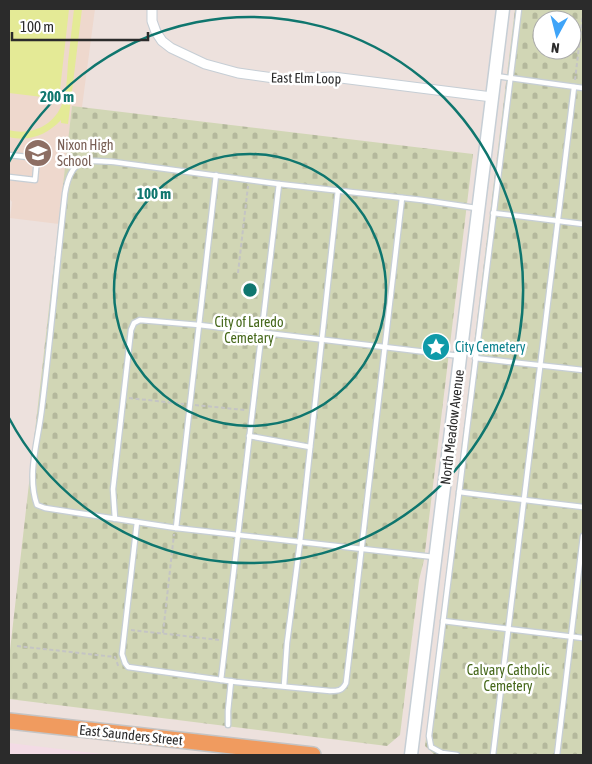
<svg xmlns="http://www.w3.org/2000/svg" width="592" height="764" font-family="'Asap Condensed',sans-serif">
<defs>
<pattern id="cemetery-stones" width="16" height="16" patternUnits="userSpaceOnUse" patternTransform="scale(1.25)"><rect width="16" height="16" fill="#d1d6b5"/><path d="M2 7V4a2 2 0 0 1 4 0v3zM10 15v-3a2 2 0 0 1 4 0v3z" fill="#b4b89c"/></pattern>
</defs>
<rect width="100%" height="100%" fill="#ede1dd"/>
<polygon fill="#eed8cd" points="9,9 95,9 82,107 72,107 59,224 10,218 12,202 9,198"/>
<polygon fill="#f3dbe5" points="9,743 110,755 9,755"/>
<g fill="url(#cemetery-stones)" fill-rule="evenodd">
<path d="M515,9H583V755H435L425,746ZM542,20H572V50H542Z"/>
<polygon points="72,106 473,154 424,560 419,580 400,735 387,746 9,699 9,659"/>
</g>
<g fill="#e4ea96">
<polygon points="9,9 69,9 59,99 9,93"/>
<path d="M74,9H82L68,124L61,123V120C47,135 29,142 9,137V130C30,136 54,126 62,104C67,91 67,76 68,62C70,44 72,27 74,9Z"/>
</g>
<g fill="none" stroke-linecap="round" stroke-linejoin="round">
<defs>
<g id="service">
<polyline points="496,76 583,88"/>
<polyline points="9,155 37,158 35,180 9,177"/>
<polyline points="493,213 583,224"/>
<polyline points="475,358 583,370"/>
<polyline points="249,436 310,447"/>
<polyline points="459,492 583,507"/>
<polyline points="115,519 113,489 131,330 134,323 140,320 199,325 460,356"/>
<path d="M137,522L122,654L125,663L128,667L236,682L330,691C338,691 342,691 346,683L402,198"/>
<polyline points="176,528 216,175"/>
<path d="M434,557L176,528L45,508L37,505C26,474 39,438 42,407C51,335 57,264 65,193C71,158 83,160 114,162L279,184L422,200L476,208"/>
<polyline points="443,621 583,638"/>
<polyline points="221,680 279,184"/>
<polyline points="284,686 287,643 300,542 338,190"/>
<polyline points="228,725 228,711 231,681"/>
<polyline points="457,755 442,753 431,747 429,736 519,9"/>
<polyline points="493,755 574,87"/>
<polyline points="557,755 583,536"/>
</g>
<polyline id="minor" points="152,9 152,21 156,32 162,41 171,48 205,64 238,73 281,79 333,77 492,97"/>
<polyline id="secondary" points="411,755 503,9"/>
<polyline id="primary" points="9,721 313,755"/>
</defs>
<use href="#service" stroke="#c6ced5" stroke-width="7"/>
<use href="#minor" stroke="#c6ced5" stroke-width="11"/>
<use href="#secondary" stroke="#c6ced5" stroke-width="15"/>
<use href="#primary" stroke="#c4c4c4" stroke-width="18"/>
<g stroke="#c4c4c4" stroke-width="2" stroke-dasharray="4 2.5" stroke-linecap="butt">
<polyline points="575,80 583,13"/>
<polyline points="238,273 248,186"/>
<polyline points="129,398 184,404"/>
<polyline points="195,405 245,410"/>
<polyline points="131,630 220,640"/>
<polyline points="163,633 174,534"/>
<polyline points="17,646 115,657 119,668"/>
</g>
<use href="#service" stroke="#fff" stroke-width="4.5"/>
<use href="#minor" stroke="#fff" stroke-width="9"/>
<use href="#secondary" stroke="#fff" stroke-width="12"/>
<use href="#primary" stroke="#f09b5f" stroke-width="15"/>
</g>
<g fill="none" stroke="#0f766e" stroke-width="2.5">
<circle cx="250" cy="290" r="136"/>
<path d="M9 162A273 273 0 1 1 9 418"/>
</g>
<defs>
<symbol id="school-disc" viewBox="-11 -11 22 22"><circle r="9.5" fill="#8d6e63" stroke="#fff"/><path d="M0-5L7-2L0 1L-7-2ZM-4 1L0 2.5L4 1V4Q0 6-4 4Z" fill="#fff"/></symbol>
<symbol id="sight-disc" viewBox="-11 -11 22 22"><circle r="9.5" fill="#0f9aa8" stroke="#fff"/><path d="M0-6L1.8-2.2L6-1.7L2.9 1.2L3.7 5.4L0 3.3L-3.7 5.4L-2.9 1.2L-6-1.7L-1.8-2.2Z" fill="#fff"/></symbol>
</defs>
<g fill-rule="evenodd">
<use href="#school-disc" x="22" y="137" width="32" height="32"/>
<use href="#sight-disc" x="420" y="331" width="32" height="32"/>
</g>
<g text-anchor="middle" stroke-width="5" stroke-linejoin="round" paint-order="stroke">
<g font-size="14" fill="#2b2b2b" stroke="#fff">
<text transform="translate(306 78) rotate(1)" y="5">East Elm Loop</text>
<text transform="translate(452 427) rotate(-83)" y="5">North Meadow Avenue</text>
<text transform="translate(131 735) rotate(6)" y="5">East Saunders Street</text>
</g>
<g font-size="14" fill="#785e54" stroke="#fff" text-anchor="start">
<text x="57" y="150">Nixon High<tspan x="57" dy="16">School</tspan></text>
</g>
<g font-size="14" fill="#46681b" stroke="#fff">
<text x="249" y="327">City of Laredo<tspan x="249" dy="16">Cemetary</tspan></text>
<text x="508" y="675">Calvary Catholic<tspan x="508" dy="16">Cemetery</tspan></text>
</g>
<g font-size="14" fill="#0d838f" stroke="#fff" text-anchor="start">
<text x="455" y="352">City Cemetery</text>
</g>
</g>
<circle cx="250" cy="290" r="8" fill="#0f766e" stroke="#fff" stroke-width="2.5"/>
<g font-size="15" text-anchor="middle" font-weight="bold" fill="#0f766e" stroke="#fff" stroke-width="5" stroke-linejoin="round" paint-order="stroke">
<text x="57" y="102">200 m</text>
<text x="154" y="199">100 m</text>
</g>
<rect width="592" height="764" fill="none" stroke="#2b2b2b" stroke-width="20"/>
<g transform="translate(557 35) rotate(187)"><circle r="24" fill="#ffffff" stroke="#aaaaaa"/>
<path d="M0-4L9 19L0 12L-9 19Z" fill="#3fa4f8"/>
<text y="-8" font-size="14" font-weight="bold" text-anchor="middle" fill="#2b2b2b">N</text>
</g>
<path d="M12 32v8h136v-8" fill="none" stroke="#2b2b2b" stroke-width="2.5"/>
<text x="20" y="32" font-size="15" fill="#2b2b2b" stroke="#ffffff" stroke-width="4" paint-order="stroke">100 m</text>
</svg>
